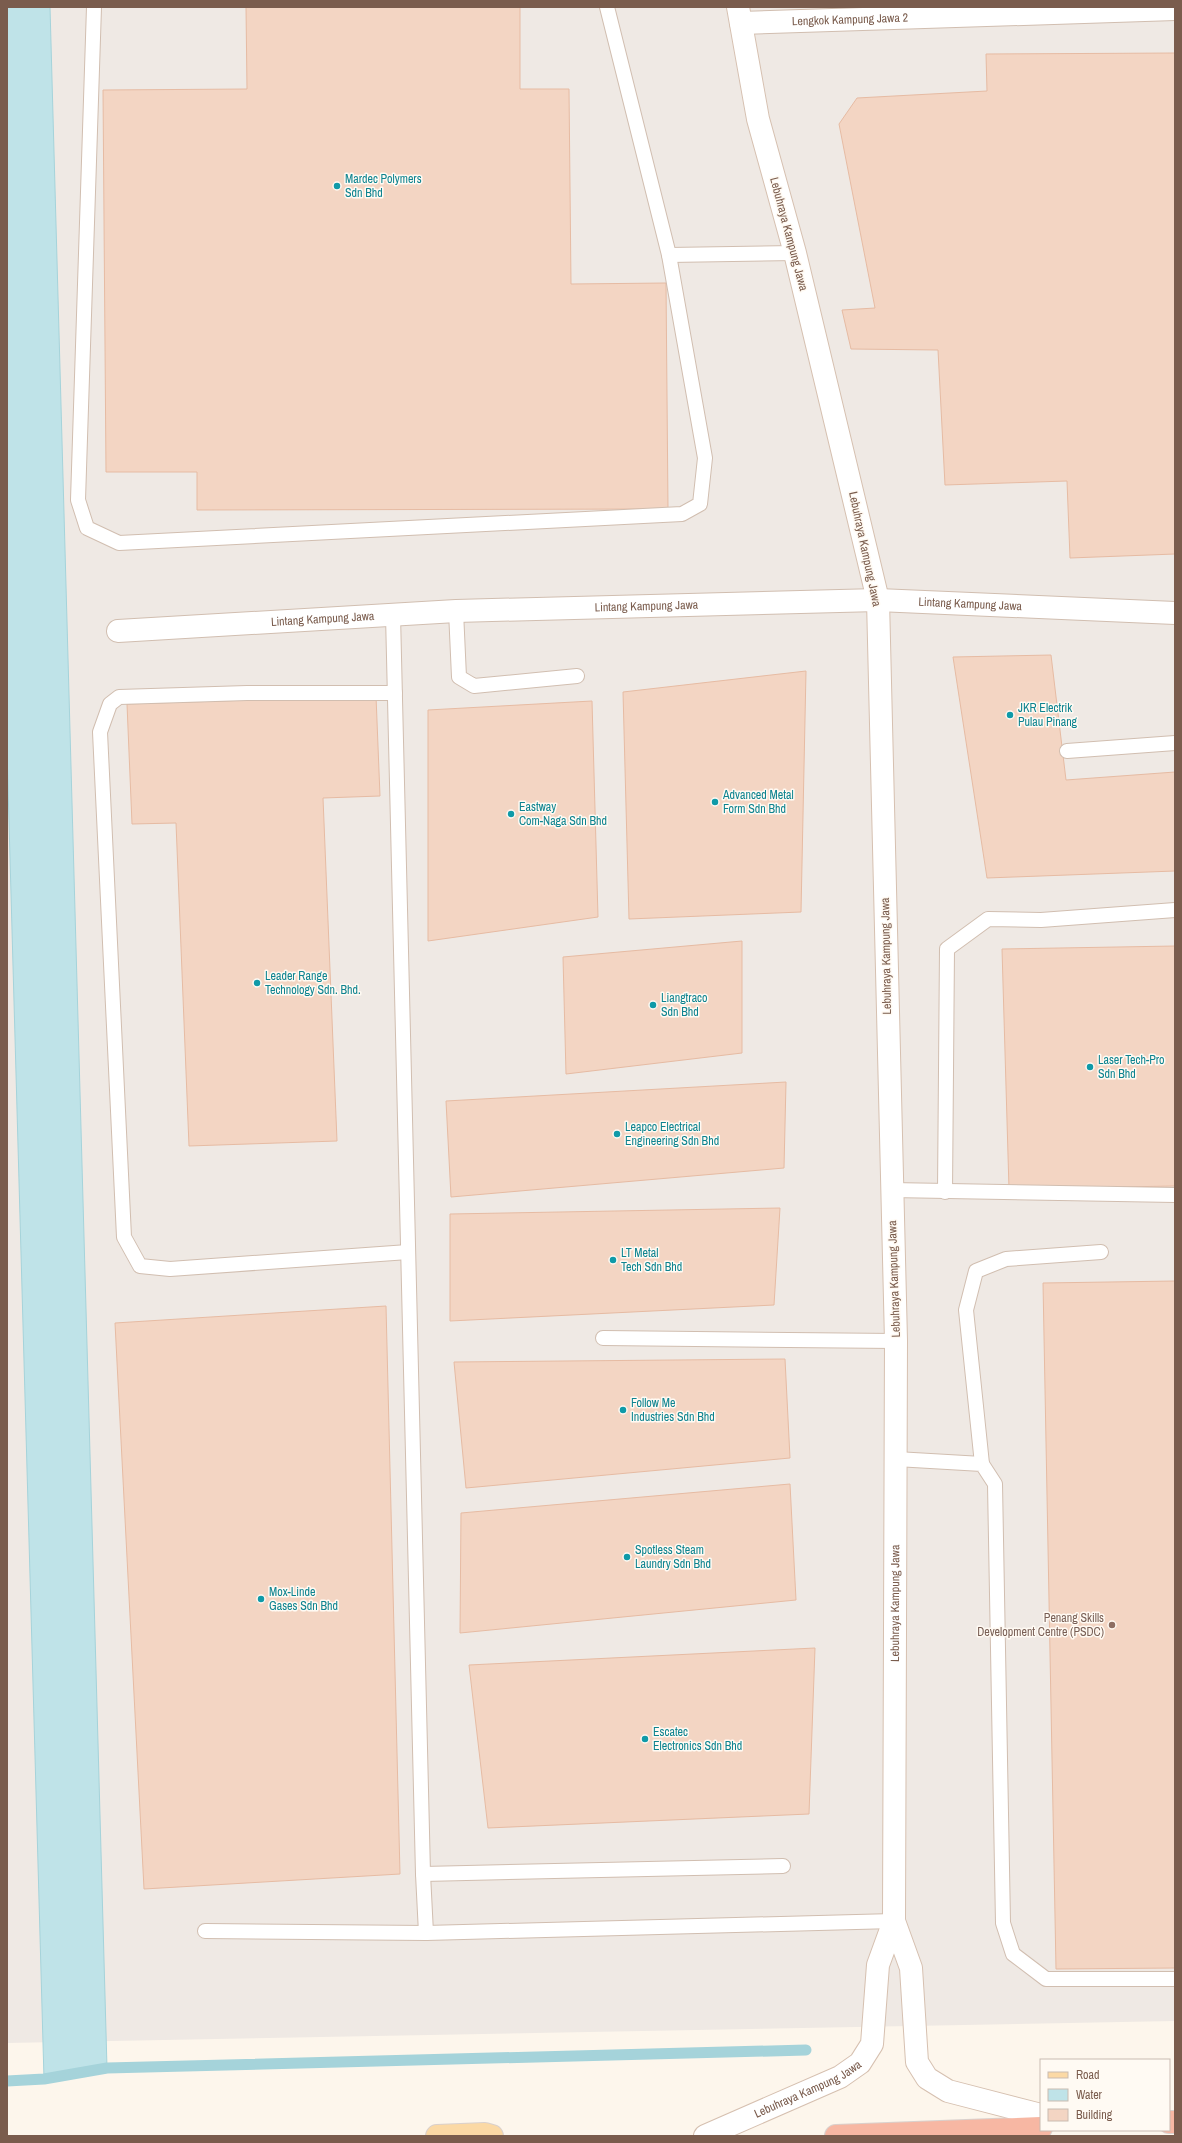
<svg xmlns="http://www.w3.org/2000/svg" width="1182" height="2143" font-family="'Archivo Narrow',sans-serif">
<rect width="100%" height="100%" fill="#fdf6ec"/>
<polygon fill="#efe9e4" points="7,7 1175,7 1175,2021 7,2043"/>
<polygon fill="#bfe3e8" stroke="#a5d3da" points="7,7 50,7 107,2068 44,2079 7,750"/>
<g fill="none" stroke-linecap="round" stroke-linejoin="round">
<polyline stroke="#a5d3da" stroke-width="11" points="7,2081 44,2079 107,2068 806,2050"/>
</g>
<g fill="#f3d5c3" stroke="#e6bba3">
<polygon points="246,7 520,7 520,89 569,89 571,284 666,283 668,509 197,510 197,472 106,472 103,90 247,89"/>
<polygon points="1175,53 1175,554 1070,558 1067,481 945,485 938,350 851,349 842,310 875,308 839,124 857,98 987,91 986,54"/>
<polygon points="1051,655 1066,780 1175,772 1175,871 987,878 953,657"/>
<polygon points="806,671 801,912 629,919 623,692"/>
<polygon points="376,696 380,796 323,798 337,1141 189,1146 176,823 132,824 127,704"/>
<polygon points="592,701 598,917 428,941 428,710"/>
<polygon points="742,941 742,1053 566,1074 563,957"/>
<polygon points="1175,946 1175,1186 1009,1189 1002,949"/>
<polygon points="786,1082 784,1168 451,1197 446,1101"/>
<polygon points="780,1208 774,1305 450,1321 450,1214"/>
<polygon points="1175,1281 1175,1968 1056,1969 1043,1283"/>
<polygon points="386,1306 400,1874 144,1889 115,1323"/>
<polygon points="785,1359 790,1458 466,1488 454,1362"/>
<polygon points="790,1484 796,1600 460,1633 461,1513"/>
<polygon points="815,1648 809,1814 488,1828 469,1665"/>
</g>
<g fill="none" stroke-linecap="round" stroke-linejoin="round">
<defs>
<g id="lane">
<polyline points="94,7 78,500 87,528 119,543 682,514 700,504 705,458 669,255 607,7"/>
<polyline points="669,255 795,253"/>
<polyline points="456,611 459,677 474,686 577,676"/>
<polyline points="393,615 423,1874 426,1933"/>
<polyline points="395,693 247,693 119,697 110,704 100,732 124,1237 140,1266 170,1269 408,1252"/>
<polyline points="1067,751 1175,743"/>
<polyline points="891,1190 1175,1195"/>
<polyline points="945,1192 947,949 988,919 1041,920 1175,910"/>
<polyline points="603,1338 896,1341"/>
<polyline points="896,1459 982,1464 995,1484 1003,1923 1013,1954 1046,1979 1175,1979"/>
<polyline points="982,1464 966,1310 976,1271 1006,1259 1101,1252"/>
<polyline points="423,1874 783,1866"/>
<polyline points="205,1931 426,1933 894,1921"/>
</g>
<g id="street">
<path id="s1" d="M741,23L1175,9"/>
<path id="s2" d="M118,631L456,611L878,600L1175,613"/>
</g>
<g id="secondary">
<polyline points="894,1921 911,1968 917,2062 927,2078 948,2091 1041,2115"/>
<path id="s3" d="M705,2136L840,2077L860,2063L872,2044L878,1965L894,1921L896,1341L878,600L795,253L758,119L738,7"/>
</g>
<polyline id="primary" points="437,2136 485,2134 492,2136"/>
<g id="highway">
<polyline points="1169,2122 1175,2122"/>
<polyline points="836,2136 1041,2128"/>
</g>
</defs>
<use href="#lane" stroke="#d1beb0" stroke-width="16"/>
<use href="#street" stroke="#d1beb0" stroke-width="24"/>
<use href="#secondary" stroke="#d6c0b0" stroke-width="24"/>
<use href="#primary" stroke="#dad1cd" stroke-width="24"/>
<use href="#highway" stroke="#dad1cd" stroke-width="24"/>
<use href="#lane" stroke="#fff" stroke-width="14"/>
<use href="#street" stroke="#fff" stroke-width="22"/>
<use href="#secondary" stroke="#fff" stroke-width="22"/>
<use href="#primary" stroke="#fbd9a5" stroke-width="22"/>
<use href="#highway" stroke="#f7b7a3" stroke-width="22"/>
</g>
<g fill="#0f9aa8" stroke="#fffaf3" stroke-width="1.5">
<circle cx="337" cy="186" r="4"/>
<circle cx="1010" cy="715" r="4"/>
<circle cx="715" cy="802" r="4"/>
<circle cx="511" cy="814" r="4"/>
<circle cx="257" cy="983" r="4"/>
<circle cx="653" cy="1005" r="4"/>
<circle cx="1090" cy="1067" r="4"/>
<circle cx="617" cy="1134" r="4"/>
<circle cx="613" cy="1260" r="4"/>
<circle cx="623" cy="1410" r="4"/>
<circle cx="627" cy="1557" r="4"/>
<circle cx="261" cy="1599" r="4"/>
<circle cx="645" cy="1739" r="4"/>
</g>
<circle fill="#8d6e63" stroke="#fffaf3" stroke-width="1.5" cx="1112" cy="1625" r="4"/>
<g text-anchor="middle" stroke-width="3" stroke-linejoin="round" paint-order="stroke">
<g font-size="12" fill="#7a5c4d" stroke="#fffaf3">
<text dy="4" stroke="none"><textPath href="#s1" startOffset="109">Lengkok Kampung Jawa 2</textPath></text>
<text transform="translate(789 234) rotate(75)" y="4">Lebuhraya Kampung Jawa</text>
<text transform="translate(865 549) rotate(78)" y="4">Lebuhraya Kampung Jawa</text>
<text dy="4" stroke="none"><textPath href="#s2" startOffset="853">Lintang Kampung Jawa</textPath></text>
<text dy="4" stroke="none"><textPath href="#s2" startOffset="529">Lintang Kampung Jawa</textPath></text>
<text dy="4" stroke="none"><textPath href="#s2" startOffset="205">Lintang Kampung Jawa</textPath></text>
<text transform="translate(886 956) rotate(-91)" y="4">Lebuhraya Kampung Jawa</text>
<text transform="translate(894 1279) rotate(-92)" y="4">Lebuhraya Kampung Jawa</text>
<text dy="4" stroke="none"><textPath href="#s3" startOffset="638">Lebuhraya Kampung Jawa</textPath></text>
<text dy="4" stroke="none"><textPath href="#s3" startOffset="113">Lebuhraya Kampung Jawa</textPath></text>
</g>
<g font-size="12" fill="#0d838f" stroke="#fffaf3" text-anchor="start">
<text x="345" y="183">Mardec Polymers<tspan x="345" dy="14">Sdn Bhd</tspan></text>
<text x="1018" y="712">JKR Electrik<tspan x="1018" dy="14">Pulau Pinang</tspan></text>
<text x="723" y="799">Advanced Metal<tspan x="723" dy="14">Form Sdn Bhd</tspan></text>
<text x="519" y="811">Eastway<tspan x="519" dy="14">Com-Naga Sdn Bhd</tspan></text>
<text x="265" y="980">Leader Range<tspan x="265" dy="14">Technology Sdn. Bhd.</tspan></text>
<text x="661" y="1002">Liangtraco<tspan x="661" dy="14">Sdn Bhd</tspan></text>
<text x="1098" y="1064">Laser Tech-Pro<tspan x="1098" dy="14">Sdn Bhd</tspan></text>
<text x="625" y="1131">Leapco Electrical<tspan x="625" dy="14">Engineering Sdn Bhd</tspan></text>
<text x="621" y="1257">LT Metal<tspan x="621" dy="14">Tech Sdn Bhd</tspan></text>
<text x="631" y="1407">Follow Me<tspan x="631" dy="14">Industries Sdn Bhd</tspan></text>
<text x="635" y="1554">Spotless Steam<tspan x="635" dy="14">Laundry Sdn Bhd</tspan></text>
<text x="269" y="1596">Mox-Linde<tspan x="269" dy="14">Gases Sdn Bhd</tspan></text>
<text x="653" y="1736">Escatec<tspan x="653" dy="14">Electronics Sdn Bhd</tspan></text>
</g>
<g font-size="12" fill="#785e54" stroke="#fffaf3" text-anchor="end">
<text x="1104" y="1622">Penang Skills<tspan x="1104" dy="14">Development Centre (PSDC)</tspan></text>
</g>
</g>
<rect width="1182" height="2143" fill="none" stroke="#7a5c4d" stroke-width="16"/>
<rect x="1040" y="2059" width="130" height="72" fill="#fffaf3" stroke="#cabbb1"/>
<rect x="1048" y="2072" width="20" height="6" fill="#fbd9a5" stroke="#cabbb1"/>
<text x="1076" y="2079" font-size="12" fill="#7a5c4d">Road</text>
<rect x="1048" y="2089" width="20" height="12" fill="#bfe3e8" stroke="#cabbb1"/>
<text x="1076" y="2099" font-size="12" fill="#7a5c4d">Water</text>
<rect x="1048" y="2109" width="20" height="12" fill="#f3d5c3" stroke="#cabbb1"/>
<text x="1076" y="2119" font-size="12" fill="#7a5c4d">Building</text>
</svg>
